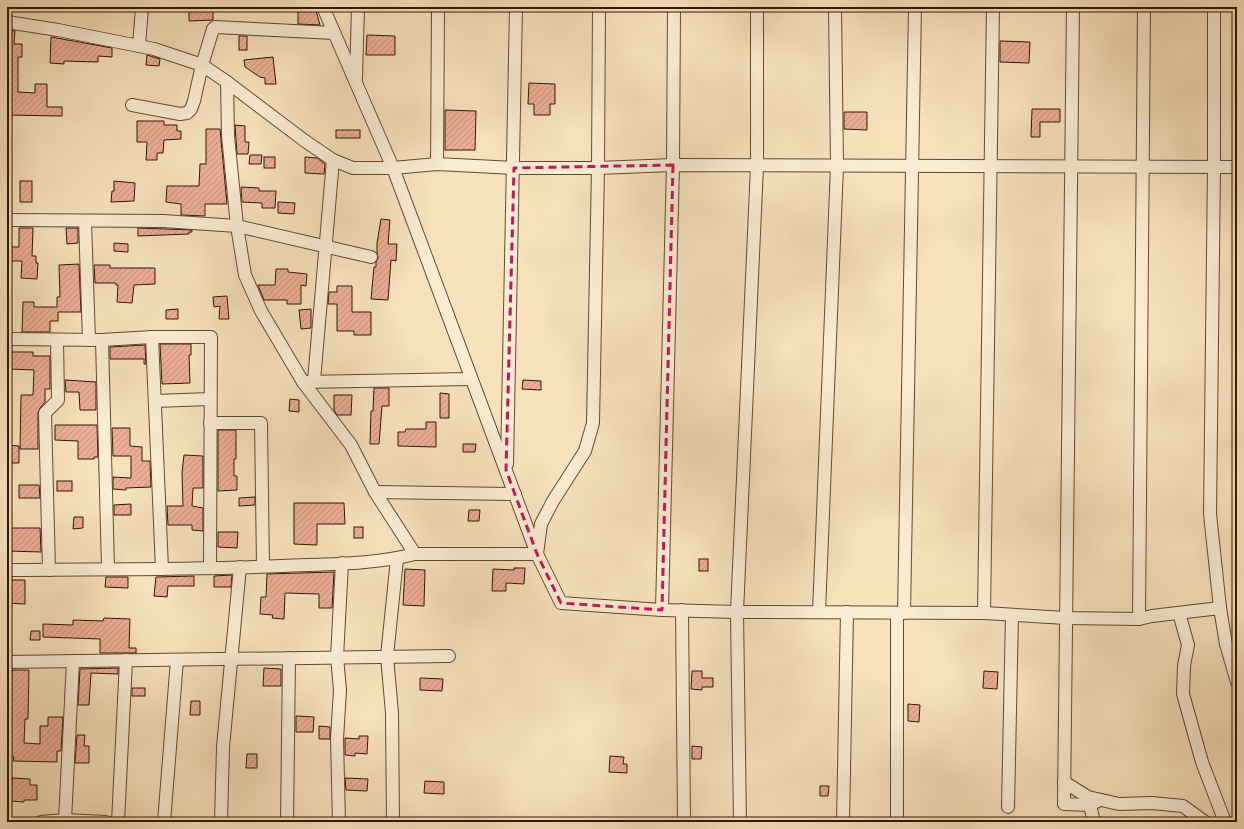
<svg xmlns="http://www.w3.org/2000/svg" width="1244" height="829" font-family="'IM FELL English',serif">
<defs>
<pattern id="building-hatch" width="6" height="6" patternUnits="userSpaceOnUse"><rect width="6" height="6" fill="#ebad96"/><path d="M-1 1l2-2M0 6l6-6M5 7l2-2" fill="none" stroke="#ca9480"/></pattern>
</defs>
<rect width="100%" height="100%" fill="#f6e1bb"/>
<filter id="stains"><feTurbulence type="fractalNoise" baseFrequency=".005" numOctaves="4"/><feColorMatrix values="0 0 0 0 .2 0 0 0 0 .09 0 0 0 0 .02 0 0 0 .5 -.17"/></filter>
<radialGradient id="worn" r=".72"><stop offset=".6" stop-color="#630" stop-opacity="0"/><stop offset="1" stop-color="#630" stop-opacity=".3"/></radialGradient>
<g fill="url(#building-hatch)" stroke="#321601">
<polygon points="189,7 213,7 213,20 189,21"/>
<polygon points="298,7 315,7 320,25 298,24"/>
<polygon points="7,30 15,31 14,44 22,44 22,57 18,57 18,92 35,93 35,84 47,84 47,107 62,107 62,116 7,115"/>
<polygon points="367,35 395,36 395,55 366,55"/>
<rect x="239" y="36" width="8" height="14"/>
<polygon points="51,37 112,48 112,57 98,56 98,62 64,61 64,64 50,63"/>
<polygon points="1000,41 1030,42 1029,63 1000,62"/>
<polygon points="147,55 160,59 159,66 146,65"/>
<polygon points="273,57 276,84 265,84 265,78 260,77 245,67 244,60"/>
<polygon points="529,83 555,84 555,104 550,104 550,115 534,115 534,104 528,104"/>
<polygon points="1032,109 1060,109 1060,122 1040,122 1040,137 1031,137"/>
<polygon points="445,110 476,111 475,150 445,150"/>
<polygon points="844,112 867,112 867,130 844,129"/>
<polygon points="137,121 164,121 164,125 177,125 177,131 181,131 181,139 164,140 163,153 157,153 157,160 146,160 147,142 137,142"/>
<polygon points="235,125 245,126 245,142 249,142 248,154 237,154"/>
<polygon points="206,129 220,129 227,204 205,204 205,216 181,215 181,204 166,202 167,186 199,186 200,164 206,164"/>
<rect x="336" y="130" width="24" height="8"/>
<polygon points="250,155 262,155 261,164 249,164"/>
<rect x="264" y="157" width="11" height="11"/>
<polygon points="305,157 317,158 325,164 324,174 305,173"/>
<rect x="20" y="181" width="12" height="21"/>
<polygon points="114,181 135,183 134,201 111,202 112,191 114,191"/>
<polygon points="241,187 259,188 259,191 276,191 275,208 262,208 262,203 242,202"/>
<polygon points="278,202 295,203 294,214 278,213"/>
<polygon points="381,219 390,220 388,244 397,244 396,261 391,260 388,300 371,299 374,267 376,267 376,262 378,258 377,252 377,243"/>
<polygon points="19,228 33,228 32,256 36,256 36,263 38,263 37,279 21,278 22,261 7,261 7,247 19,247"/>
<polygon points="66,228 78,228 78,243 67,244"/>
<polygon points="138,228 192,230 192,232 189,232 189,234 138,236"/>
<polygon points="114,243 128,244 128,252 114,251"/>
<polygon points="79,264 81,312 58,312 58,321 50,321 50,332 22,332 23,302 34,302 34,307 57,307 57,297 60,297 59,265"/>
<polygon points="94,265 110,265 110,268 155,268 155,284 134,285 132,303 117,302 118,285 116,285 116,283 95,283"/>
<polygon points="276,269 288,269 288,272 307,274 306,286 301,285 301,304 287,304 287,300 264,300 258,285 275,285"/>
<polygon points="337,286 352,286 352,312 371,312 371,335 354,335 354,331 337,331 337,304 328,304 329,292 337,292"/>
<polygon points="227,296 229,319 219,319 220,306 214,307 213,297"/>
<polygon points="178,309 178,319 166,319 166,310"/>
<polygon points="311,309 311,328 301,329 299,310"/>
<polygon points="160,344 191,344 191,355 189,355 190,383 162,384"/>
<polygon points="145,345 146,364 144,364 144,359 110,359 110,347"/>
<polygon points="11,352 33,352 33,356 50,356 50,389 45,389 45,402 40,408 38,413 38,449 20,449 21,395 33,395 34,370 10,369"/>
<polygon points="65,380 96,382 96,410 80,410 79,392 66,392"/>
<polygon points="523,380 541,381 541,390 522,389"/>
<polygon points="374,388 389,388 389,406 382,406 379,444 370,444 371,411 373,411"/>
<polygon points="440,393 449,394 449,418 440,418"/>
<polygon points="334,395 352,395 351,415 337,415 334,410"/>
<polygon points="290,399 299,400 299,412 289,411"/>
<polygon points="426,422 436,422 436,447 398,446 398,432 405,432 406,429 426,429"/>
<polygon points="55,425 97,425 98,457 94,457 94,459 78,459 78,441 55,440"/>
<polygon points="112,428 130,428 130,446 142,447 142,461 150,461 151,487 126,488 126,490 113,489 113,477 131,478 131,456 113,456"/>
<polygon points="218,430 236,430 236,459 234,459 234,476 237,476 237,490 218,491"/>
<polygon points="463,444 476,444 475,452 463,452"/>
<polygon points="7,445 19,446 19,463 7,463"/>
<polygon points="184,455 203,456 203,488 193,488 192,506 203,508 203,531 192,530 192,525 168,525 167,506 183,506 182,473"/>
<rect x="57" y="481" width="15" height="10"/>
<polygon points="19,485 39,485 40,498 19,498"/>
<polygon points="255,497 255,505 239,506 239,498"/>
<polygon points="294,503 344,503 345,524 317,524 317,545 294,544"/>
<polygon points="131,504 131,515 114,515 114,505"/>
<polygon points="469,510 480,510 479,521 468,521"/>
<polygon points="74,517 83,517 83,528 73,529"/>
<rect x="354" y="527" width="9" height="11"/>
<polygon points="7,528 40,528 41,552 7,551"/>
<polygon points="218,532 238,532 237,548 218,547"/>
<rect x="699" y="559" width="9" height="12"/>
<polygon points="514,568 525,568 524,584 506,583 506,591 492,591 493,569 514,570"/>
<polygon points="405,569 425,570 424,606 403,605"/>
<polygon points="334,572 332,608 319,608 319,594 285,593 284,619 272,618 273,615 260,614 261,597 266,597 267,574"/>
<polygon points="232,575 231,587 214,587 214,576"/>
<polygon points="194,576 194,586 168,586 167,597 154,596 156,577"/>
<polygon points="106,577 128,577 128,588 105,587"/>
<polygon points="7,580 25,580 25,604 7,603"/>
<polygon points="104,618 130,619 129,648 136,648 136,653 100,653 100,639 43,637 43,624 73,625 73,620 103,621"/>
<polygon points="31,631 40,631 40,640 30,640"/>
<polygon points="118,668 118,674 91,673 89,705 78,705 80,669"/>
<polygon points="264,668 281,669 281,686 263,686"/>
<polygon points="12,670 29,670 28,719 25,719 24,743 40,744 40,726 48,726 48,717 63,717 61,751 57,751 57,762 13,761 14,757 7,757 8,697 11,697"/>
<polygon points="692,671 702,671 702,678 713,678 713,687 702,687 702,690 691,689"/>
<polygon points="984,671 998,672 997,689 983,688"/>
<polygon points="420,678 443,679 442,691 420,690"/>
<rect x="132" y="688" width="13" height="8"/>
<polygon points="191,701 200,701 200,715 190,715"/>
<polygon points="908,704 920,705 919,722 908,721"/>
<polygon points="296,716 314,717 313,732 296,732"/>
<polygon points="319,726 330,727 330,739 319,739"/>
<polygon points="77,735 85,735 84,746 89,746 89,763 75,763"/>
<polygon points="359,736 368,736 367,754 355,753 355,756 345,755 345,738 359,739"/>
<polygon points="692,746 702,747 701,759 692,759"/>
<polygon points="247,754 257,754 257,768 246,768"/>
<polygon points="610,756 624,757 623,764 627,764 627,773 609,772"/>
<polygon points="12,778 30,779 30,785 37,785 37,800 24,800 24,802 11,801"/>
<polygon points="345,778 368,779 367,791 346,790"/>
<polygon points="425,781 444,782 444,794 424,793"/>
<polygon points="820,786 829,786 828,796 820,796"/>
</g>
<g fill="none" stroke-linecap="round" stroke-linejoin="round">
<defs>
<g id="minor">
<polyline points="323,7 393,168 537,554 561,603 662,610 737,612 984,613 1066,618 1139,619 1152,616 1220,608"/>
<path d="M1073,7C1072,273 1065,538 1064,804L1090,805L1100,800"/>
<polyline points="1214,7 1214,167 1210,514 1220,608 1226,644 1237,682"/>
<polyline points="7,22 58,30 139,46 154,49 202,65 227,82 305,141 333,160 353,168 393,168 437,164 514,168 598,168 673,165 1237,167"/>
<polyline points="139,46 142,7"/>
<polyline points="356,78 358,7"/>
<polyline points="227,82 228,136 237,226 245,275 261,311 303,382 471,379"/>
<polyline points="132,105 180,114 187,113 191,109 194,101 202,65 213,29 215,27 334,33"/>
<polyline points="437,164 438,7"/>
<polyline points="7,220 163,221 237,226 371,257"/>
<polyline points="85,221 89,340"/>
<polyline points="152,337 162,569"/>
<polyline points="7,339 102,340 152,337 211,337 210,568"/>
<polyline points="102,340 108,568"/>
<polyline points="314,381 333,160"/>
<polyline points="303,382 351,445 375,492 415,554"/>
<polyline points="155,401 210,399"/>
<polyline points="210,423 261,423 263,566"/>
<polyline points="507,464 516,7"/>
<polyline points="375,492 515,494"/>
<path d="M7,570C99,569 191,570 282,566C326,564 372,565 415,554H537L541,524L553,501L585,451L593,423L598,168L599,7"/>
<polyline points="49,570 45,413 58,400 57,340"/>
<polyline points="662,610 673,165 674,7"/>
<polyline points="682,610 684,822"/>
<polyline points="819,612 837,166 835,7"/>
<polyline points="904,613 915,7"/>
<polyline points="984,613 993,7"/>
<polyline points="1179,613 1188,645 1184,666 1183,694 1202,762 1225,822"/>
<polyline points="1139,619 1144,7"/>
<polyline points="7,662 449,656"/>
<polyline points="1064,782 1088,797 1119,804 1152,803 1183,806 1205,822"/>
<polyline points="1090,805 1094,822"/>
<polyline points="1008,807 1012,615"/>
<polyline points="65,820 73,661"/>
<polyline points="41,822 65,820 106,822"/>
<polyline points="118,822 126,660"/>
<polyline points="164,822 177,660"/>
<polyline points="221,822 223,747 240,567"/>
<polyline points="287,822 289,658"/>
<polyline points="339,822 337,739 340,690 337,657 342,563"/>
<polyline points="393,822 392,713 387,656 397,559"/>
<polyline points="740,822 737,612 757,166 757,7"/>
<polyline points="843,822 847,612"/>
<polyline points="897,822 897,613"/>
</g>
</defs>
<use href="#minor" stroke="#634930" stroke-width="14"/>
<use href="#minor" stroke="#f9ecd3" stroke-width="12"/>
</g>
<path fill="none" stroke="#c2185b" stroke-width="3" stroke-dasharray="8 5" stroke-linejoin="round" d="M673,165L662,610L561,603L537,554L506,470L514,168Z"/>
<rect width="1244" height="829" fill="none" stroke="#f6e1bb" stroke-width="24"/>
<rect x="8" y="8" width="1228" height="813" fill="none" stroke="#321601" stroke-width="2"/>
<rect x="12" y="12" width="1220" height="805" fill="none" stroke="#321601"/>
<rect width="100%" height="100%" filter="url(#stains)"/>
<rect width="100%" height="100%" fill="url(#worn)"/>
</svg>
